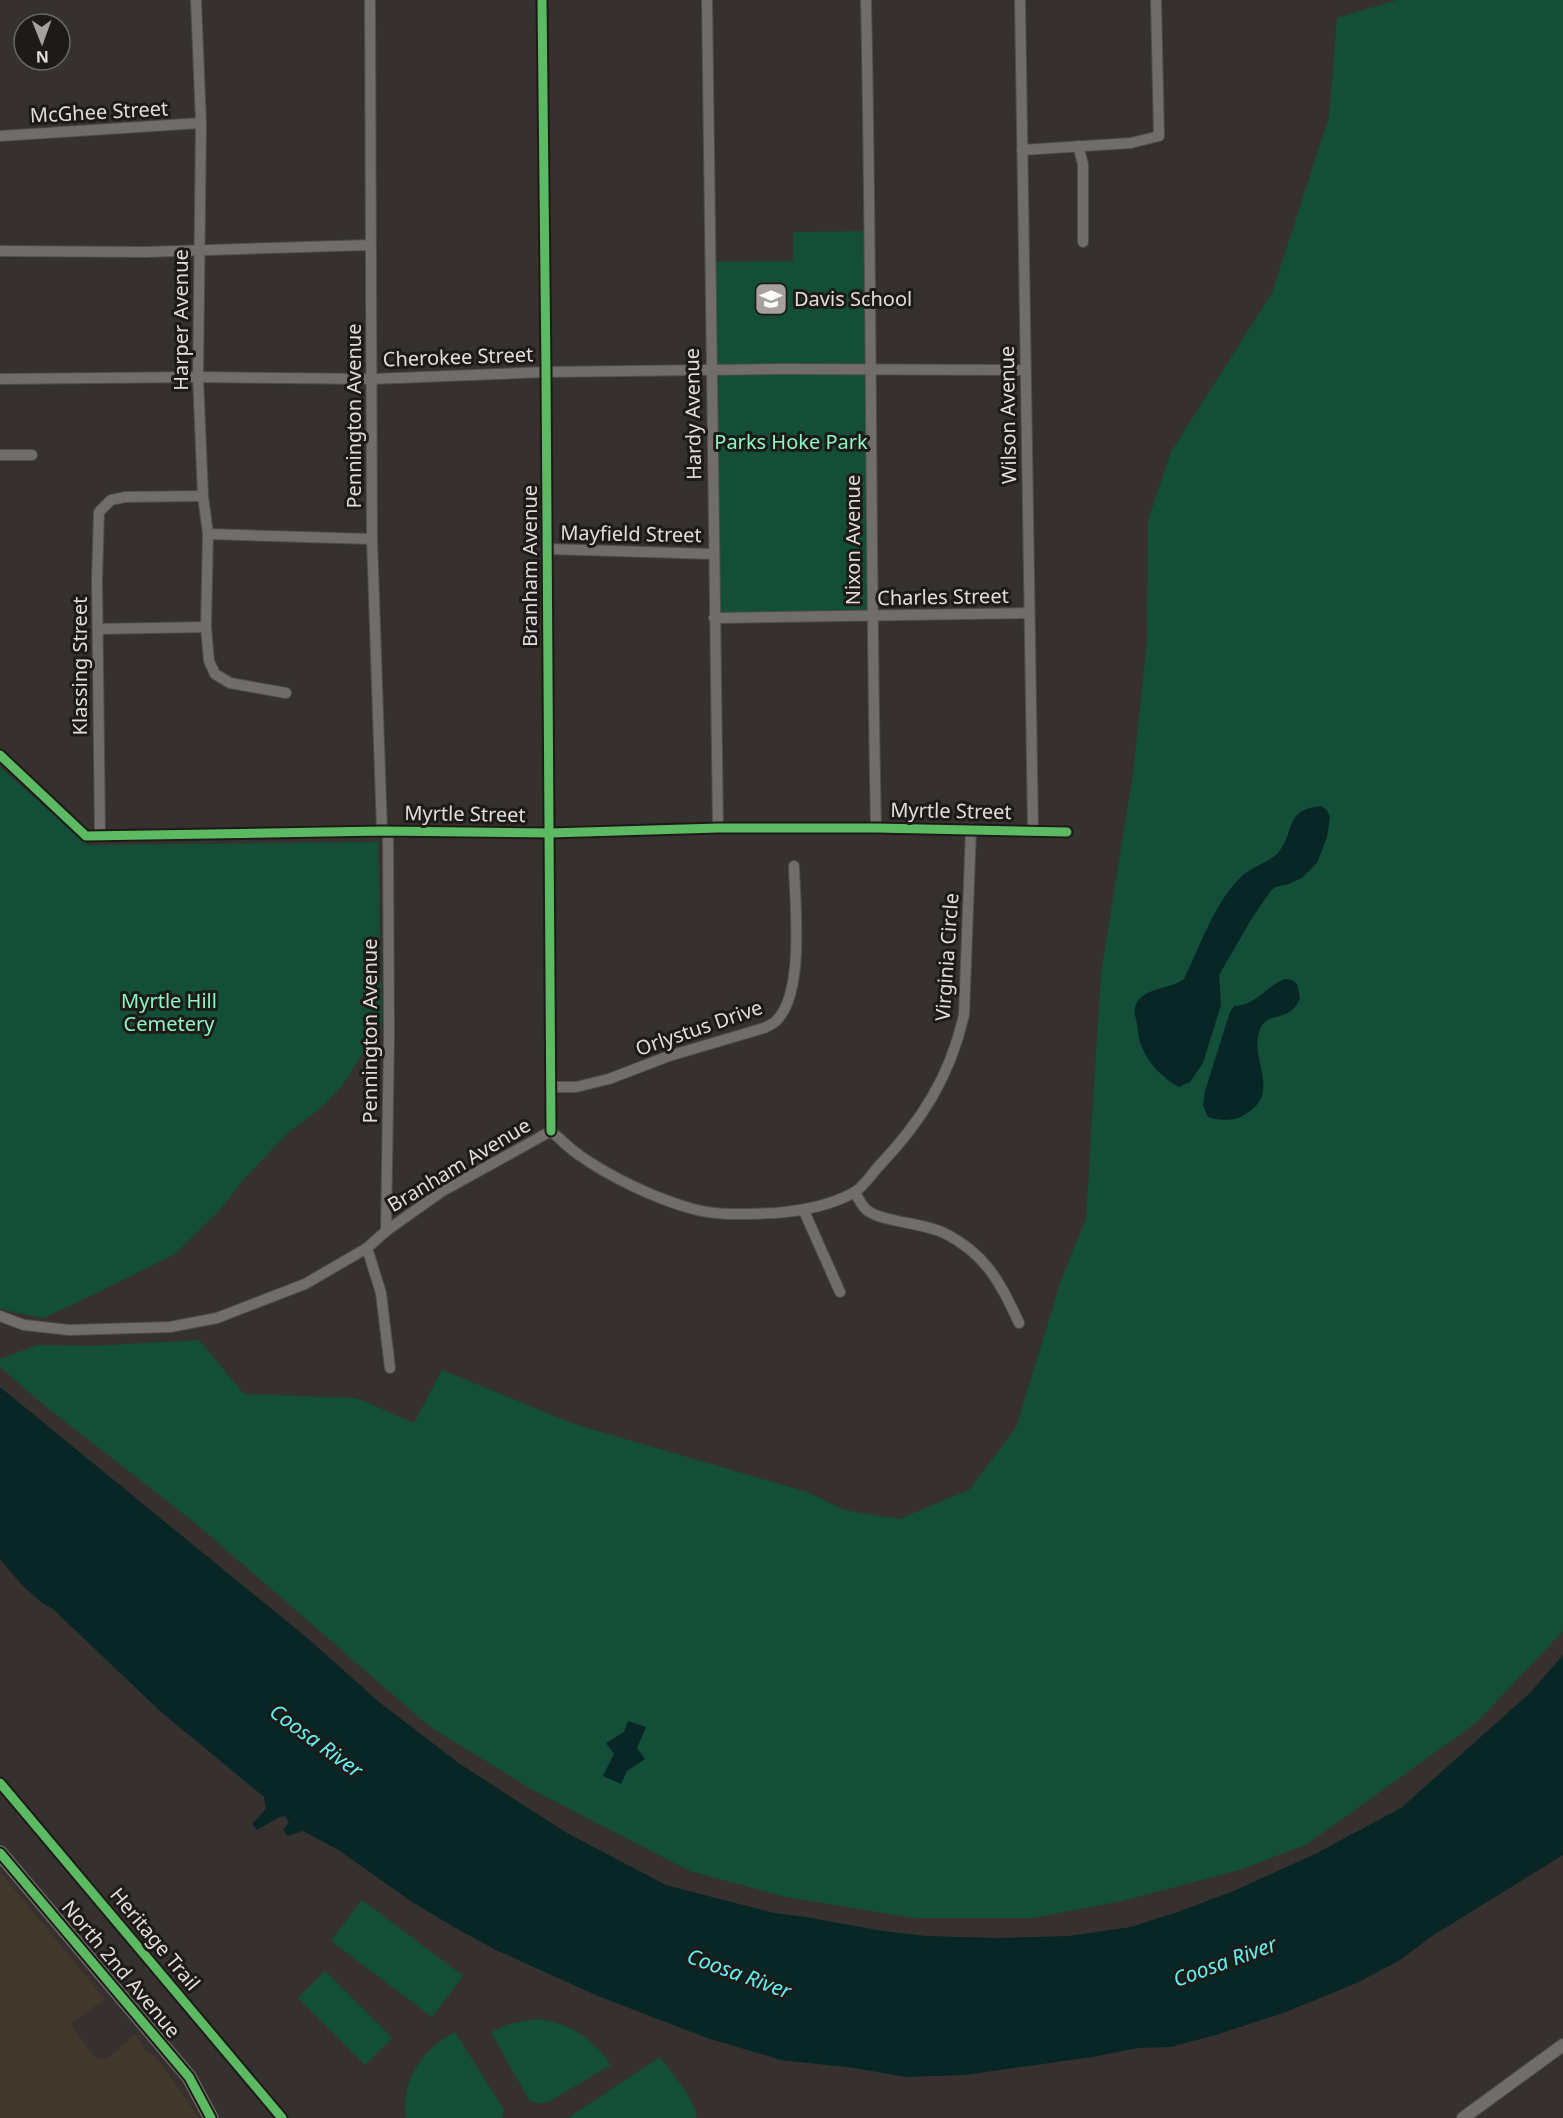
<svg xmlns="http://www.w3.org/2000/svg" width="1563" height="2118" font-family="'Noto Sans',sans-serif">
<rect width="100%" height="100%" fill="#36312e"/>
<polygon fill="#41372b" points="0,1872 105,1999 70,2024 93,2055 99,2059 107,2059 135,2034 147,2052 155,2056 168,2073 199,2118 0,2118"/>
<g fill="#124e38">
<polygon points="1397,0 1563,0 1563,1631 1476,1723 1307,1844 1243,1869 1122,1901 1032,1918 915,1918 786,1897 690,1871 531,1789 429,1726 194,1522 45,1406 0,1367 0,1359 37,1345 90,1346 199,1340 244,1394 356,1398 414,1423 442,1370 574,1424 807,1492 844,1510 899,1519 969,1490 1016,1428 1061,1280 1086,1218 1101,973 1133,774 1147,642 1148,520 1171,452 1272,293 1329,117 1337,18"/>
<polygon points="868,231 871,616 714,618 710,262 793,261 793,232"/>
<polygon points="0,767 88,845 378,842 382,1024 341,1087 323,1106 288,1133 244,1179 219,1211 175,1254 72,1305 43,1318 0,1309"/>
<polygon points="362,1900 463,1976 432,2017 331,1941"/>
<polygon points="325,1971 392,2038 365,2065 298,1998"/>
<path d="M534,2019C568,2021 592,2038 611,2065L548,2102L536,2103L529,2100L491,2032L509,2024Z"/>
<path d="M455,2032L504,2110L502,2118H406C400,2081 423,2048 455,2032Z"/>
<path d="M660,2057C674,2077 692,2094 697,2118H568Z"/>
</g>
<g fill="#082626">
<path d="M1321,806L1327,810L1330,817L1327,837L1317,863L1302,878L1289,884L1275,887L1270,892L1252,918L1219,975L1221,1005L1203,1063L1190,1082L1179,1087C1161,1077 1146,1061 1140,1042C1138,1035 1138,1029 1137,1023C1135,1015 1132,1009 1138,1001C1148,987 1171,989 1184,979C1201,945 1214,902 1243,875C1253,866 1268,863 1278,853C1296,832 1283,810 1321,806Z"/>
<path d="M1285,979L1292,980L1297,984L1300,998C1290,1023 1270,1011 1261,1027C1246,1058 1285,1092 1244,1115C1235,1121 1218,1121 1208,1117L1203,1105L1205,1091L1230,1012L1234,1006C1255,1006 1266,986 1285,979Z"/>
<polygon points="0,1387 312,1642 379,1702 460,1764 567,1833 666,1885 774,1913 806,1917 883,1931 926,1936 998,1938 1068,1936 1131,1927 1178,1912 1236,1890 1315,1854 1401,1808 1530,1693 1563,1655 1563,1855 1432,1936 1400,1960 1359,1982 1286,2012 1216,2035 1170,2047 1138,2048 1092,2057 964,2075 905,2077 855,2068 781,2060 707,2038 598,1996 496,1950 459,1930 412,1902 337,1849 303,1831 288,1836 283,1829 289,1823 285,1816 280,1817 257,1830 252,1824 266,1809 264,1797 160,1711 53,1609 42,1603 22,1585 0,1559"/>
<polygon points="628,1721 646,1727 637,1748 645,1759 627,1771 621,1784 603,1776 614,1754 606,1743 624,1732"/>
</g>
<g fill="none" stroke-linecap="round" stroke-linejoin="round">
<defs>
<g id="minor">
<polyline points="196,0 201,123 198,377 203,496 208,534 206,627 209,661 215,674 230,683 286,693"/>
<polyline points="370,0 372,539 382,831"/>
<polyline points="542,0 546,372 551,1131"/>
<polyline points="707,0 718,828"/>
<path d="M866,0C872,276 870,552 876,828"/>
<polyline points="1020,0 1033,830"/>
<polyline points="0,136 201,123"/>
<polyline points="1078,146 1083,164 1083,242"/>
<polyline points="1022,150 1131,143 1159,136 1156,0"/>
<polyline points="0,251 145,252 370,245"/>
<polyline points="0,379 198,377 372,379 546,372 782,369 1025,370"/>
<polyline points="0,455 32,455"/>
<polyline points="208,534 372,539"/>
<polyline points="548,549 713,554"/>
<polyline points="714,618 1028,613"/>
<polyline points="98,629 206,627"/>
<polyline points="0,755 86,836 382,831 550,833 718,828 876,828 1067,832"/>
<polyline points="100,836 97,580 99,512 111,500 125,497 203,496"/>
<path d="M550,1087H576L609,1079L669,1056L764,1028C768,1026 773,1024 776,1021C805,993 795,905 794,866"/>
<path d="M551,1131C560,1139 569,1148 579,1155C610,1177 656,1199 693,1209C719,1216 748,1214 775,1213C801,1211 829,1206 853,1193C863,1188 871,1175 878,1167C921,1122 950,1077 964,1015L971,829"/>
<path d="M855,1193C859,1199 862,1207 868,1211C883,1222 924,1223 944,1233C985,1253 1001,1283 1019,1323"/>
<polyline points="804,1211 840,1292"/>
<polyline points="386,1231 389,1036 388,831"/>
<polyline points="367,1248 381,1293 390,1368"/>
<polyline points="0,1316 24,1325 69,1330 170,1327 217,1318 305,1284 367,1248 386,1231 441,1192 551,1131"/>
</g>
<polyline id="tertiary" points="1463,2118 1563,2045"/>
<polyline id="secondary" points="0,1853 189,2077 211,2118"/>
</defs>
<use href="#minor" stroke="#504d49" stroke-width="12"/>
<use href="#tertiary" stroke="#504d49" stroke-width="14"/>
<use href="#secondary" stroke="#504d49" stroke-width="16"/>
<use href="#minor" stroke="#716d6a" stroke-width="10"/>
<use href="#tertiary" stroke="#716d6a" stroke-width="12"/>
<use href="#secondary" stroke="#716d6a" stroke-width="15"/>
<defs>
<g id="cycleway">
<polyline points="542,0 546,372 551,1131"/>
<polyline points="0,755 86,836 382,831 550,833 718,828 876,828 1067,832"/>
<polyline points="0,1783 282,2118"/>
<polyline points="0,1853 189,2077 211,2118"/>
</g>
</defs>
<use href="#cycleway" stroke="#1d1a17" stroke-width="13"/>
<use href="#cycleway" stroke="#5cba63" stroke-width="9"/>
</g>
<defs>
<symbol id="school-square" viewBox="-11 -11 22 22"><rect x="-9" y="-9" width="18" height="18" rx="4" fill="#a6a19c" stroke="#1d1a17"/><path d="M0-5L7-2L0 1L-7-2ZM-4 1L0 2.5L4 1V4Q0 6-4 4Z" fill="#fff"/></symbol>
</defs>
<g fill-rule="evenodd">
<use href="#school-square" x="752" y="280" width="38" height="38"/>
</g>
<g text-anchor="middle" stroke-width="6" stroke-linejoin="round" paint-order="stroke">
<g font-size="20" fill="#e2ddd8" stroke="#1d1a17">
<text transform="translate(99 112) rotate(-3)" y="7">McGhee Street</text>
<text transform="translate(181 320) rotate(-90)" y="7">Harper Avenue</text>
<text transform="translate(458 357) rotate(-2)" y="7">Cherokee Street</text>
<text transform="translate(693 414) rotate(-91)" y="7">Hardy Avenue</text>
<text transform="translate(1008 415) rotate(-91)" y="7">Wilson Avenue</text>
<text transform="translate(354 416) rotate(-90)" y="7">Pennington Avenue</text>
<text transform="translate(631 534) rotate(1)" y="7">Mayfield Street</text>
<text transform="translate(853 540) rotate(-90)" y="7">Nixon Avenue</text>
<text transform="translate(530 566) rotate(-90)" y="7">Branham Avenue</text>
<text transform="translate(943 597) rotate(-1)" y="7">Charles Street</text>
<text transform="translate(80 666) rotate(-90)" y="7">Klassing Street</text>
<text transform="translate(951 811) rotate(1)" y="7">Myrtle Street</text>
<text transform="translate(465 814) rotate(1)" y="7">Myrtle Street</text>
<text transform="translate(947 957) rotate(-86)" y="7">Virginia Circle</text>
<text transform="translate(699 1028) rotate(-19)" y="7">Orlystus Drive</text>
<text transform="translate(370 1031) rotate(-90)" y="7">Pennington Avenue</text>
<text transform="translate(459 1165) rotate(-31)" y="7">Branham Avenue</text>
<text transform="translate(155 1939) rotate(50)" y="7">Heritage Trail</text>
<text transform="translate(121 1969) rotate(50)" y="7">North 2nd Avenue</text>
</g>
<g font-size="20" fill="#e2ddd8" stroke="#1d1a17" text-anchor="start">
<text x="794" y="306">Davis School</text>
</g>
<g font-size="20" fill="#8bf6c5" stroke="#1d1a17">
<text x="791" y="449">Parks Hoke Park</text>
<text x="169" y="1008">Myrtle Hill<tspan x="169" dy="23">Cemetery</tspan></text>
</g>
<g font-size="21" font-style="italic" fill="#62f1f3" stroke="#1d1a17">
<text transform="translate(316 1741) rotate(36)" y="7">Coosa River</text>
<text transform="translate(1225 1962) rotate(-20)" y="7">Coosa River</text>
<text transform="translate(739 1974) rotate(20)" y="7">Coosa River</text>
</g>
</g>
<g transform="translate(42 42) rotate(179)"><circle r="28" fill="#1d1a17" stroke="#6c6864" stroke-width="1.5"/>
<path d="M0-4.5L10 22L0 15L-10 22Z" fill="#a6a19c"/>
<text y="-9" font-size="16" font-weight="bold" text-anchor="middle" fill="#e2ddd8">N</text>
</g>
</svg>
